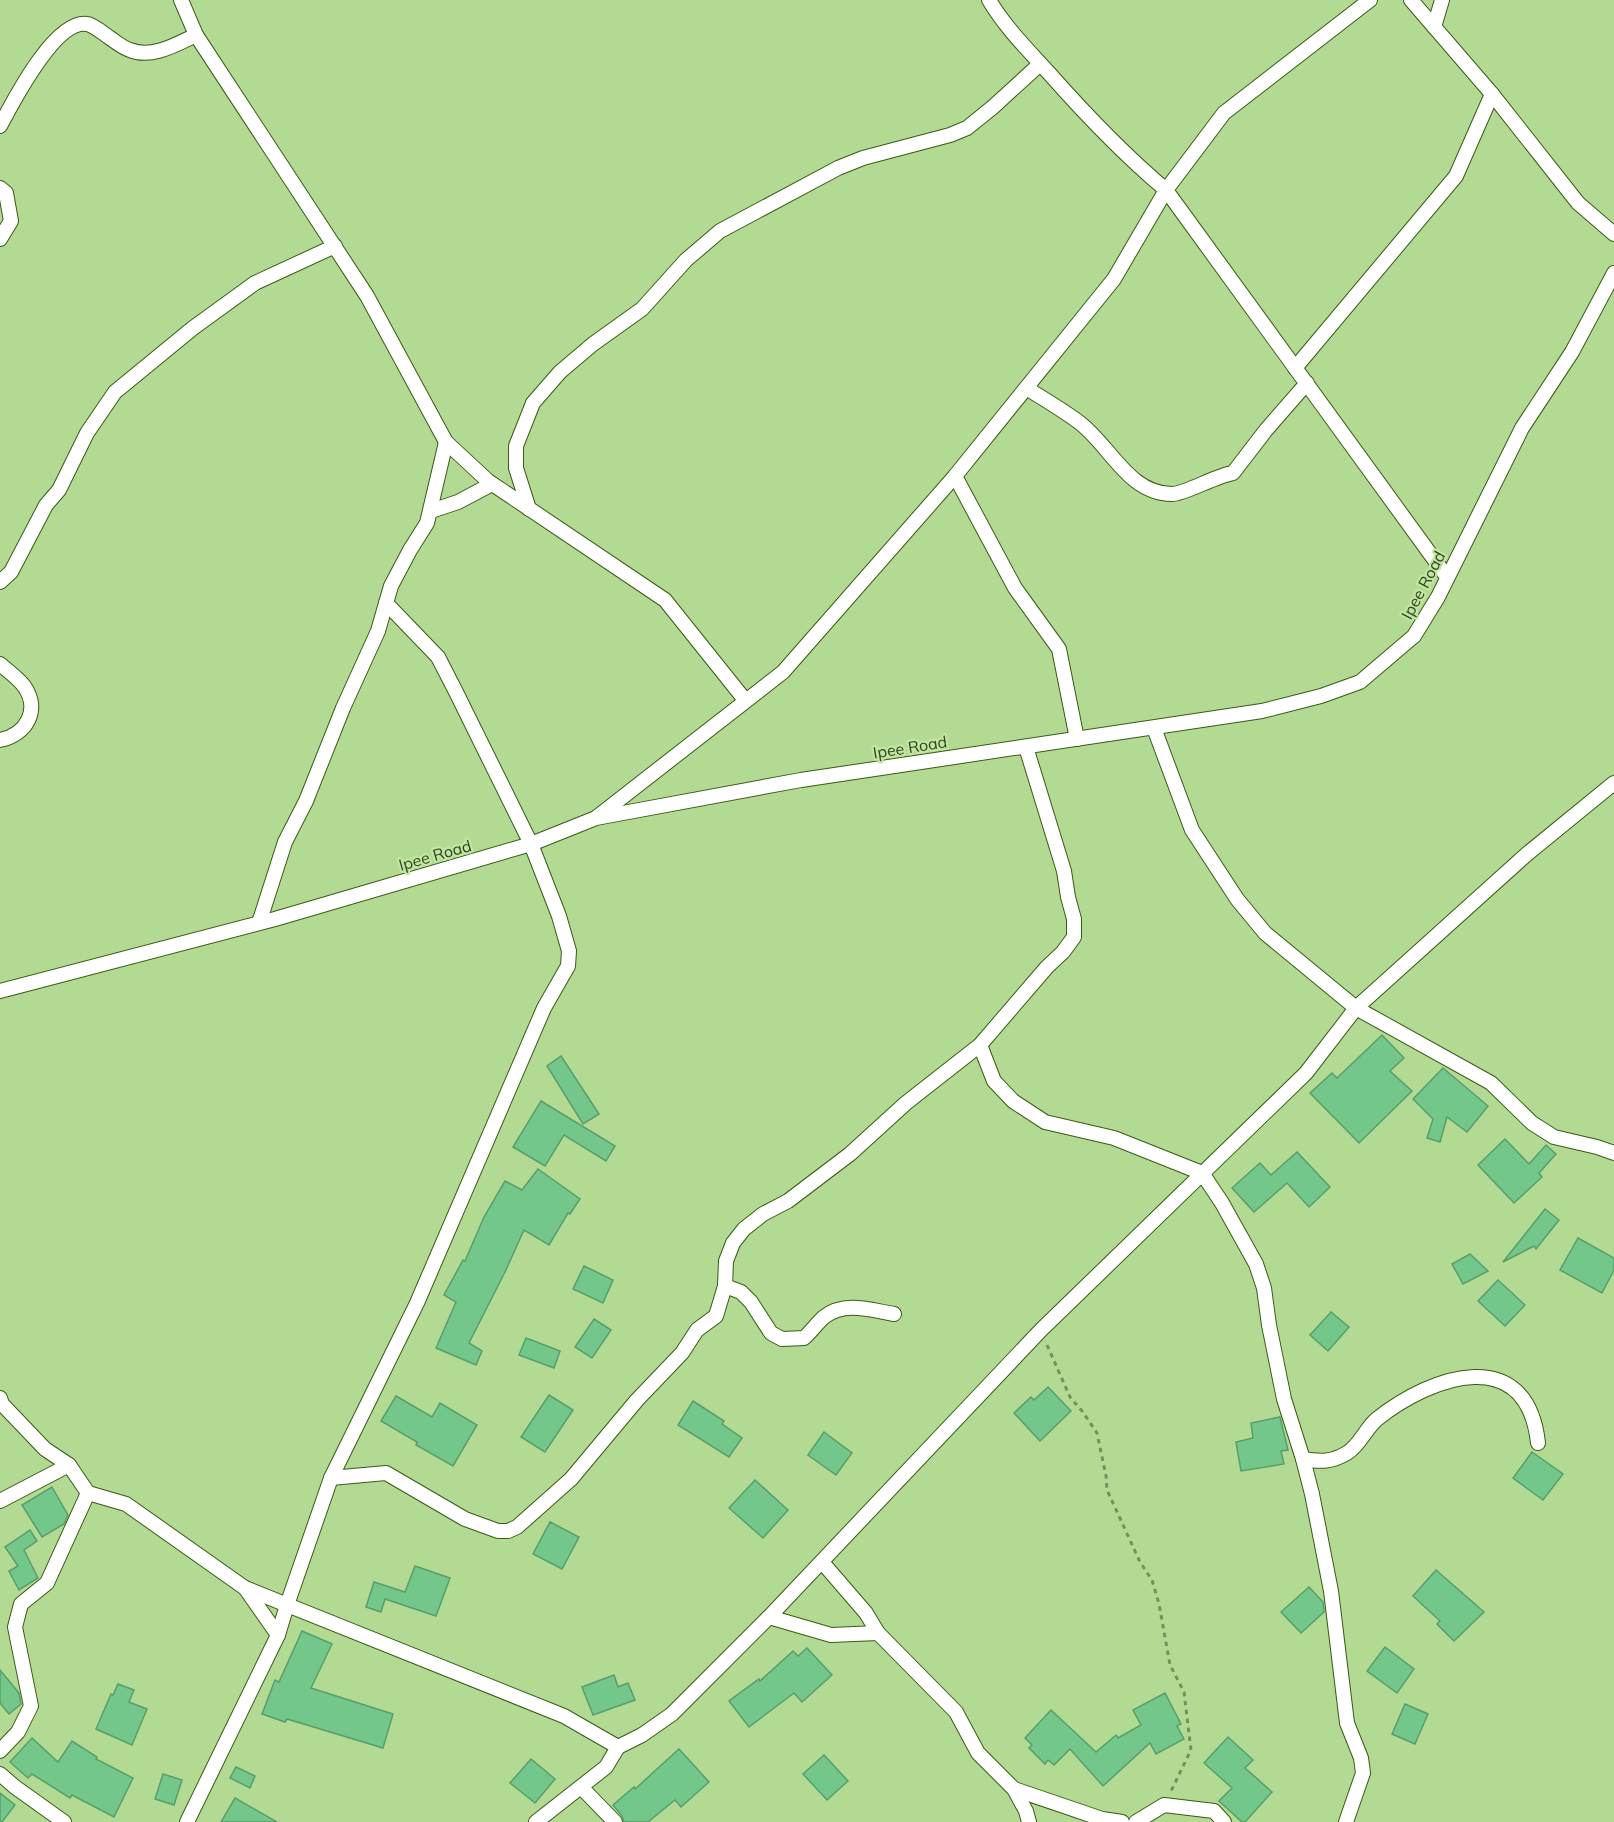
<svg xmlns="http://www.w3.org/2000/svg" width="1614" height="1822" font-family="Mulish,sans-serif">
<rect width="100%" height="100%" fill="#b3da92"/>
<g fill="#74c78b" stroke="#589e6b" stroke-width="1.5">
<polygon points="1382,1035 1404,1058 1390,1071 1412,1091 1359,1143 1310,1093 1332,1073 1337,1078"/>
<polygon points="561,1056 599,1114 583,1124 547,1066"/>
<polygon points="1443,1068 1488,1106 1467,1132 1447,1117 1440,1142 1427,1138 1433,1119 1413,1099"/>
<polygon points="541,1101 615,1146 606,1161 564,1135 545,1166 513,1147"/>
<polygon points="1505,1139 1529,1164 1546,1145 1556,1154 1539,1173 1542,1177 1514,1203 1478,1165"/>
<polygon points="1297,1152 1330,1187 1309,1207 1287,1183 1254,1212 1232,1188 1260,1163 1271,1175"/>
<polygon points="538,1169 580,1199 570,1214 568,1213 549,1245 524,1230 505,1272 469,1343 482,1351 476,1365 436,1348 456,1302 444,1295 463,1260 465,1261 484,1217 505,1181 522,1190"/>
<polygon points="1545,1209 1559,1220 1536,1249 1534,1246 1503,1262"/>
<polygon points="1578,1238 1614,1258 1614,1270 1602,1293 1560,1270"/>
<polygon points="1470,1254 1488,1271 1463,1284 1452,1264"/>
<polygon points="584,1266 613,1280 603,1303 573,1289"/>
<polygon points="1498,1280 1525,1305 1505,1326 1478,1301"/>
<polygon points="1331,1312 1349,1327 1328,1351 1310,1335"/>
<polygon points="594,1319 611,1330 592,1358 575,1347"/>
<polygon points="526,1338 560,1351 554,1368 519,1355"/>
<polygon points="1048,1387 1071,1411 1040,1441 1014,1413 1031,1397 1034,1400"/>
<polygon points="549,1395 573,1410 545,1452 521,1437"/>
<polygon points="396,1396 432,1417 440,1403 477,1425 453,1466 416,1445 417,1442 381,1421"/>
<polygon points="693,1401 724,1421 722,1424 742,1438 729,1457 678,1425"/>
<polygon points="1280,1417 1288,1450 1281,1451 1284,1464 1241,1471 1236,1442 1253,1438 1251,1423"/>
<polygon points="824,1432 852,1453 836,1475 808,1455"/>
<polygon points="1532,1452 1563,1474 1543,1500 1513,1478"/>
<polygon points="755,1480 788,1510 763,1538 729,1508"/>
<polygon points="52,1487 68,1515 64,1524 42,1537 22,1505"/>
<polygon points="550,1522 579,1537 562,1569 533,1554"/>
<polygon points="30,1530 37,1541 24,1550 38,1578 19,1590 9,1571 18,1566 5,1547"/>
<polygon points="415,1566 450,1578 436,1616 385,1599 381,1612 366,1607 374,1582 405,1592"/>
<polygon points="1436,1570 1484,1612 1454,1641 1437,1624 1440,1621 1413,1596"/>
<polygon points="1309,1587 1323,1602 1324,1612 1301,1633 1281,1612"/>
<polygon points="302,1631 332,1644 311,1688 393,1714 383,1748 287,1719 285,1722 262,1714 275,1680 279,1682"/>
<polygon points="1385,1647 1414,1669 1397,1693 1367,1671"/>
<polygon points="807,1648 832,1675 802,1702 794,1693 749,1727 729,1701 759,1679 760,1681 793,1651 798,1656"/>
<polygon points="0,1670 19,1693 21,1704 9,1714 0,1703"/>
<polygon points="614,1675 618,1687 628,1683 635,1700 593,1715 582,1687"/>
<polygon points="118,1684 134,1690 129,1702 147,1709 132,1745 96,1729 111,1694 113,1695"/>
<polygon points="1165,1693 1181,1724 1177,1726 1184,1739 1156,1754 1150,1743 1103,1786 1070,1749 1054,1765 1048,1760 1045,1764 1029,1748 1032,1745 1025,1738 1051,1710 1096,1752 1116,1735 1118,1738 1141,1725 1133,1710"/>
<polygon points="1405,1704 1428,1714 1415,1744 1392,1734"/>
<polygon points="1228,1737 1253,1760 1245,1768 1272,1792 1245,1822 1242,1822 1219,1801 1232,1788 1204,1763"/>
<polygon points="32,1738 58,1762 72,1741 97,1757 96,1759 133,1778 114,1817 72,1795 70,1798 32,1774 28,1778 10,1762"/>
<polygon points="679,1749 709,1782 681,1807 675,1800 648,1822 624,1822 622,1816 613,1805 634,1787 635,1789"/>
<polygon points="824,1755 848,1781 827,1800 803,1774"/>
<polygon points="531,1759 555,1779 535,1803 510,1783"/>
<polygon points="236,1767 255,1776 250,1788 230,1778"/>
<polygon points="163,1774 182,1780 174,1805 155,1799"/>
<polygon points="0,1793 15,1805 2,1822 0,1822"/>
<polygon points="235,1798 277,1822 221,1822"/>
</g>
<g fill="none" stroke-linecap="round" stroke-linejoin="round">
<defs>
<g id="street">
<polyline points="181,0 196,35 367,296 446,442 488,481 665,600 745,700"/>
<path d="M989,0C1005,27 1027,49 1048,72C1086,115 1122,153 1166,190L1447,577"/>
<polyline points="1411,0 1492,94 1578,203 1614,234"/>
<polyline points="1434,27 1442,0"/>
<path d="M0,126C13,102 55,19 87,24C94,25 104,34 110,38C116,42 123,48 130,50C152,59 177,44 196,35"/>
<polyline points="0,188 6,193 11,221 0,239"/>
<polyline points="1295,368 1456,176 1492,94"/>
<path d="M1026,388C1044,399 1063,410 1080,423C1111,447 1129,494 1172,494C1185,494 1215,476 1233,473L1266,430L1307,383"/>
<polyline points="955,476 1015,588 1059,649 1077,739"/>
<polyline points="529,509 516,468 516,446 533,403 560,372 593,344 642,309 686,260 720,231 838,168 863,158 950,135 967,128 993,107 1040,64"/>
<polyline points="431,511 458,502 492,484"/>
<polyline points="0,582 11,572 46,505 59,490 87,433 115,392 193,328 255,283 335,246"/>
<path d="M0,664C8,671 18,678 24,686C41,710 26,735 0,740"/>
<polyline points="1154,728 1192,830 1237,899 1265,933 1356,1008 1491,1083 1532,1123 1554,1137 1597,1147 1614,1153"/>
<polyline points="597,817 783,672 955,476 1114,279 1166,190 1224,113 1370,0"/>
<polyline points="259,923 285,842 306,801 343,708 378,631 391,586 410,550 427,523 446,442"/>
<polyline points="0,991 275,919 531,844 596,818 801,780 1262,711 1321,696 1360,682 1414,636 1438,597 1522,428 1572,352 1614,273"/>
<polyline points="980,1045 994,1081 1013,1101 1045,1122 1114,1138 1202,1173 1222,1203 1256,1264 1264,1288 1269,1325 1284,1399 1303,1459 1312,1494 1331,1591 1347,1723 1361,1758 1363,1773 1346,1822"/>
<path d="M725,1286L741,1292L751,1302L771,1333L782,1339L804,1338C811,1332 817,1323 824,1317C845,1301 870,1310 894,1314"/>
<polyline points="0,1398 2,1404 45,1449 69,1465 88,1493 126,1504 245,1588 564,1716 618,1747 642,1735 672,1714 769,1617 1041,1330 1306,1073 1356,1008 1527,854 1614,783"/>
<path d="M1303,1459C1321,1462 1332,1462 1347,1453C1360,1445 1366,1428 1377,1419C1432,1375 1527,1343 1538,1443"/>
<polyline points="331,1478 386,1473 465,1519 498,1531 508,1531 517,1527 571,1479 637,1400 682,1353 697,1330 716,1316 725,1286 726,1261 733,1243 744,1229 763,1214 788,1201 850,1154 906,1103 980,1045 1047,967 1063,952 1074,937 1074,919 1068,897 1064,871 1026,747"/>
<polyline points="0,1501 69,1465"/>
<polyline points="822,1562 866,1613 878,1633 956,1712 978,1753 1014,1789 1026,1811 1029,1822"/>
<polyline points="245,1588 278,1635"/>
<polyline points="769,1617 831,1635 878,1633"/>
<polyline points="0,1751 18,1732 31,1706 15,1627 21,1604 47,1583 88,1493"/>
<polyline points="0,1774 15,1787 64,1822"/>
<polyline points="581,1787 615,1822"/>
<polyline points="1014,1789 1102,1819 1122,1822"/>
<polyline points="187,1822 278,1635 287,1605 331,1478 417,1303 544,1008 568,966 569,951 559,916 531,844 456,692 438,657 386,603"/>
<polyline points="536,1822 606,1767 618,1747"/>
<polyline points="1136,1822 1164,1805 1214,1811 1224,1822"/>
</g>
</defs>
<use href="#street" stroke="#3a5a15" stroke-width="16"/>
<polyline stroke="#75905d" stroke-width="3" stroke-dasharray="4.5 4.5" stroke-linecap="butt" points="1047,1345 1070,1397 1082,1411 1097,1433 1106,1476 1107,1490 1140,1562 1152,1580 1159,1604 1170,1665 1184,1692 1191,1750 1171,1791"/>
<use href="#street" stroke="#fff" stroke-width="14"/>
</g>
<g text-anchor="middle" stroke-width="4.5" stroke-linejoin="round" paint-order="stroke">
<g font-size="16" fill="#324224" stroke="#bfe79f">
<text transform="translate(1423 585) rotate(-62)" y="6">Ipee Road</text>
<text transform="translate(910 747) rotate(-9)" y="6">Ipee Road</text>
<text transform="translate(435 855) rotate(-16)" y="6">Ipee Road</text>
</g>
</g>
</svg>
